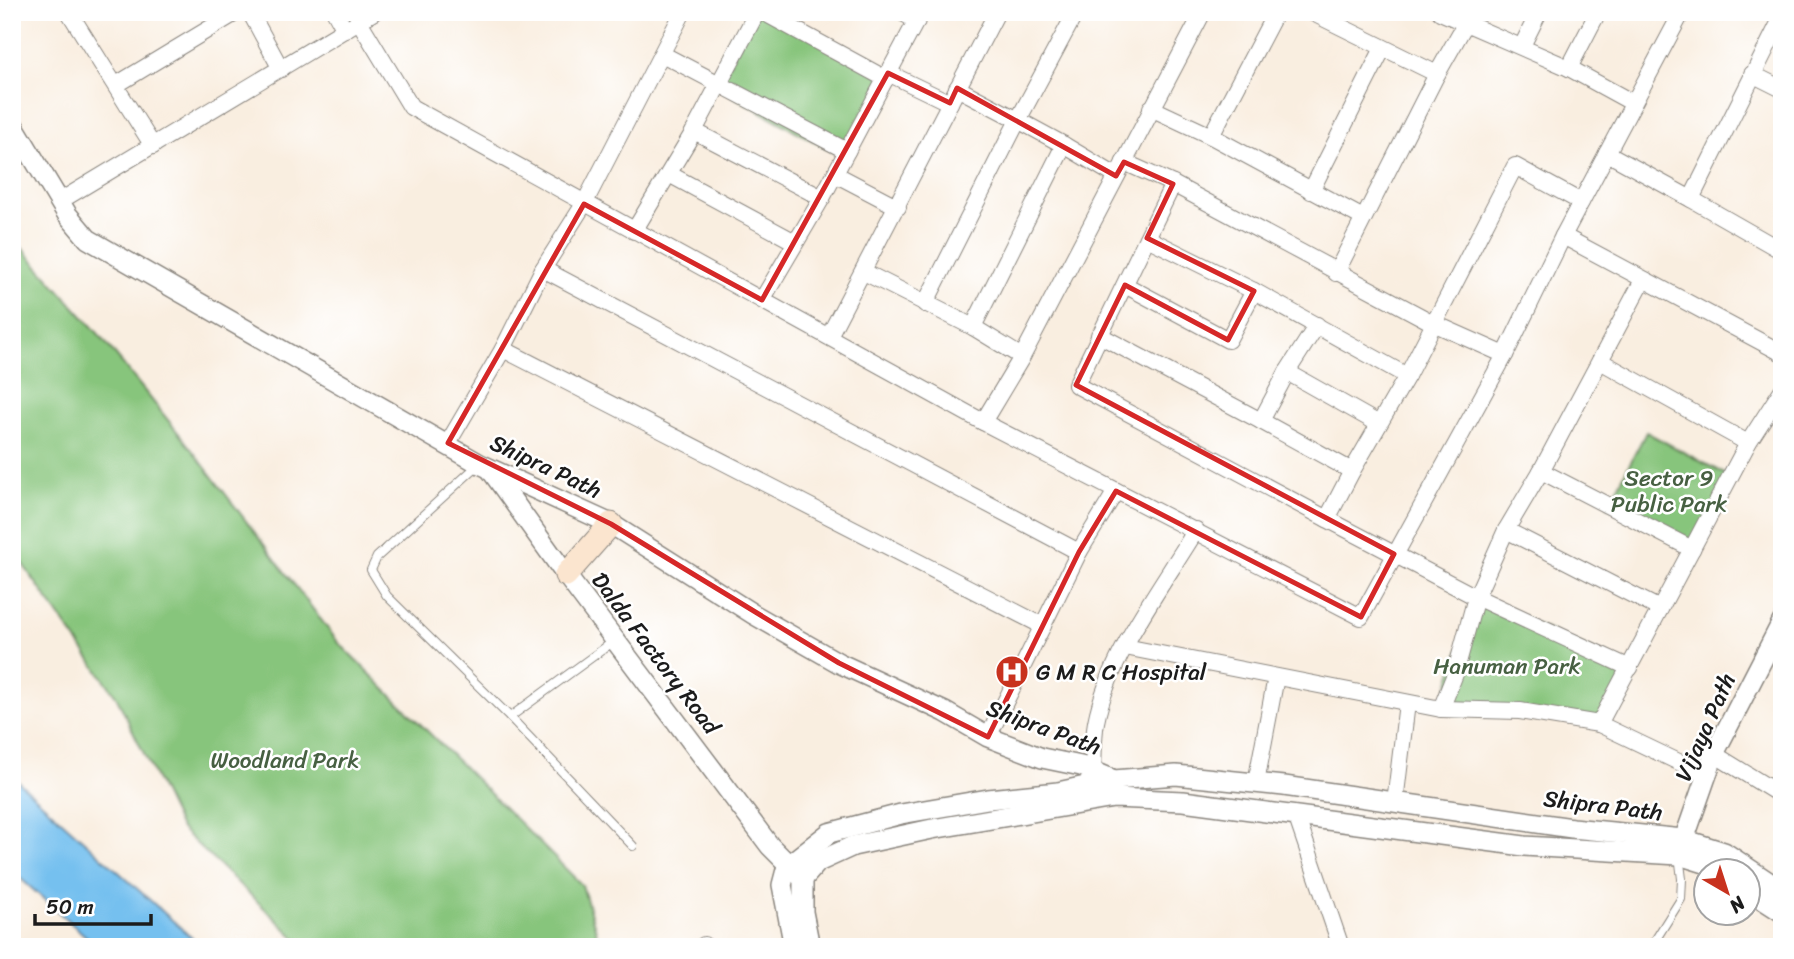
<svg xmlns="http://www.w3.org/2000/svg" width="1794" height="959" font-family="Sriracha,sans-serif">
<rect width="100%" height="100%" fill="#fff"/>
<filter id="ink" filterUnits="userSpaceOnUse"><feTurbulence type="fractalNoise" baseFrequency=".0143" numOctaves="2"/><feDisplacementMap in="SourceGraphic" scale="14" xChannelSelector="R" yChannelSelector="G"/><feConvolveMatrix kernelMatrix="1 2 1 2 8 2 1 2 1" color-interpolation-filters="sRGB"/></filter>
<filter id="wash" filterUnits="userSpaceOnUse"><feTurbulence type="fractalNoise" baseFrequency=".00686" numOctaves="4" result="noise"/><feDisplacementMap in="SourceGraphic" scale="28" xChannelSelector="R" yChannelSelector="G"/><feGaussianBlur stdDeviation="1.57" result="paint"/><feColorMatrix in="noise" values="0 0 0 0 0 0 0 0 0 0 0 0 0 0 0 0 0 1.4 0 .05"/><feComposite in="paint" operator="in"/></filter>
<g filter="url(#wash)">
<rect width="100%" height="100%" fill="#f9eee0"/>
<g fill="#87c57b" stroke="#52704c" stroke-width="2">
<polygon points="756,12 773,12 890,70 844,158 717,87"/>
<polygon points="12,237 97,332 189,446 338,642 582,885 601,947 305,947 180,828 116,696 12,549"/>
<polygon points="1646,432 1730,477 1692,549 1608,506"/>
<polygon points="1476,597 1630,668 1599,724 1441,709"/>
</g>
<polygon fill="#75c0ef" stroke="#486e86" stroke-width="2" points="12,776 202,947 98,947 12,871"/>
</g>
<g filter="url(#ink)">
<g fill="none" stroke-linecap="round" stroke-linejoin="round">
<defs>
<g id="service">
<polyline points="478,465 377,557 371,570 387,596 510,717"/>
<polyline points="614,641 510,717 633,846"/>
<polyline points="1651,947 1681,899 1682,879 1679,855"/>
</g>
<g id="minor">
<polyline points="69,12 153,146"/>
<polyline points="250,12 281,69"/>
<polyline points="335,12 345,30"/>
<polyline points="763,12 886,79"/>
<polyline points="901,12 917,21"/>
<polyline points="1311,12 1437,74"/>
<polyline points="1440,12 1569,68 1598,12"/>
<polyline points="359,21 411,107 983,422 1361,617 1505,355 1563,236 1782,353"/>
<polyline points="1522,46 1539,12"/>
<polyline points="662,54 847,151"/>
<polyline points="1569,68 1633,103"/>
<polyline points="888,73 950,103"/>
<polyline points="1752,74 1782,89"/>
<polyline points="116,85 237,12"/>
<polyline points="957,88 1018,120 1076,12"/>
<polyline points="1151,108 1211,136 1363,218"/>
<polyline points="694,131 822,198"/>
<polyline points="1211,136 1276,12"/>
<polyline points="1607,153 1691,199 1782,17"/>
<polyline points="1124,162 1173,184 1433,323 1505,355"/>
<polyline points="669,174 795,242"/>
<polyline points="835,174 898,207"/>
<polyline points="1173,184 1076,385 1327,519 1352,471 1407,376 1515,166 1581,202"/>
<polyline points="1311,191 1383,48"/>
<polyline points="1691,199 1782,251"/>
<polyline points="60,201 374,12"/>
<polyline points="634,231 694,131 757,12"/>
<polyline points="1563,236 1682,12"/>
<polyline points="1147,238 1254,291 1407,376"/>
<polyline points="543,269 584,204 683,12"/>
<polyline points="864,272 973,327 1022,357"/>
<polyline points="1336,273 1437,74 1472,12"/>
<polyline points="1125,285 1228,340 1254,291"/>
<polyline points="762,300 822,198 921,12"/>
<polyline points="925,304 1018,120 1064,145 1116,176"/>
<polyline points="1317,325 1287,372 1261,421 1352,471"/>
<polyline points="973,327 1064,145"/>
<polyline points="1099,335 1261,421"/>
<polyline points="829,336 997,12"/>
<polyline points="503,349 1043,626"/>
<polyline points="1600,361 1748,443"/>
<polyline points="1287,372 1379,424"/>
<polyline points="983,422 1022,357 1203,12"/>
<polyline points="448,443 503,349 543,269 1079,552"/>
<polyline points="1541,471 1692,549"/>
<polyline points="1327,519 1476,597 1455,674 1441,709"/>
<polyline points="1506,530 1660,609"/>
<polyline points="1125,647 1441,709 1520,711 1599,724 1708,776"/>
<polyline points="1630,668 1476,597 1506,530 1541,471 1643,280"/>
<polyline points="1599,724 1748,443 1782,390"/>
<polyline points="988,737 1079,552 1116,491"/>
<polyline points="1714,754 1782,796"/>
<path d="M1093,771C1094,755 1093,738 1096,722C1109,655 1161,588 1196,530"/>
<polyline points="1256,783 1276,677"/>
<polyline points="1395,802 1407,703"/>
<polyline points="1297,818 1341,947"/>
<polyline points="704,945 704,947"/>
</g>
<g id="tertiary">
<polyline points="12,123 67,214 88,239 480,464 611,524 753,614 839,663 945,712 988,737 1042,758 1081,766 1114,780 1176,775 1284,786 1572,828 1683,839 1724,852 1782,891"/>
<polyline points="490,469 566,575 770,846 803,879 803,912 810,947"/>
<polyline points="1680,851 1714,754 1782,622"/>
<polyline points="787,866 829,833 901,814 988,799 1058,792 1113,780"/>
<polyline points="787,866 782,885 794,947"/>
<polyline points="803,879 818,862 853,846 932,829 1114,798 1183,801 1524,846 1679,855 1711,865 1721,872"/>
<polyline points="1748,890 1782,912"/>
</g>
<polyline id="secondary" points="566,575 611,524"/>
</defs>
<use href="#service" stroke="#8a857e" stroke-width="10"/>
<use href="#minor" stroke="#8a857e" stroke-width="18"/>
<use href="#tertiary" stroke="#8a857e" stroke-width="22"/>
<use href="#secondary" stroke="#8a857e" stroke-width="25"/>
<use href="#service" stroke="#fff" stroke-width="8"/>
<use href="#minor" stroke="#fff" stroke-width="16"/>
<use href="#tertiary" stroke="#fff" stroke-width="19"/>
<use href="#secondary" stroke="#fbe5cf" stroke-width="23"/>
</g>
</g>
<path fill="none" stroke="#d62828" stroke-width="5" stroke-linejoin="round" d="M888,73L950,103L957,88L1116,176L1124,162L1173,184L1147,238L1254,291L1228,340L1125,285L1076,385L1394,554L1361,617L1116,491L1079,552L988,737L839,663L611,524L448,443L584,204L762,300Z"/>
<defs>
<symbol id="hospital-disc" viewBox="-11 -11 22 22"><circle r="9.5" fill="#c8321e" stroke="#fff"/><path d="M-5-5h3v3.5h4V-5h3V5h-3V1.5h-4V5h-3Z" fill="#fff"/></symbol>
</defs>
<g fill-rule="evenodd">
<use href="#hospital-disc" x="993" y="653" width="38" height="38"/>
</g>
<g text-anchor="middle" stroke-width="5" stroke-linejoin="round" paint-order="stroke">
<g font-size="23" fill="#1c1c1c" stroke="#fff">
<text transform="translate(546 466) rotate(25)" y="8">Shipra Path</text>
<text transform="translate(656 653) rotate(53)" y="8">Dalda Factory Road</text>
<text transform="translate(1044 727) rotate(20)" y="8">Shipra Path</text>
<text transform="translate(1705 727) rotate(-66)" y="8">Vijaya Path</text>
<text transform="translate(1603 805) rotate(7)" y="8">Shipra Path</text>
</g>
<g font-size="23" fill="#476042" stroke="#fff">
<text x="1669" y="486">Sector 9<tspan x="1669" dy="26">Public Park</tspan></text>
<text x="1507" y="674">Hanuman Park</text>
<text x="285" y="768">Woodland Park</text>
</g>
<g font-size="23" fill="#1c1c1c" stroke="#fff" text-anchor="start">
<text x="1036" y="680">G M R C Hospital</text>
</g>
</g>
<rect width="1794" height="959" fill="none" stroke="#fff" stroke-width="42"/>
<g transform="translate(1727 892) rotate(141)"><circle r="33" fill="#ffffff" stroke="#a4a4a4" stroke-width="2"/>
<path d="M0-5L12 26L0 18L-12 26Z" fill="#c8321e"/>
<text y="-10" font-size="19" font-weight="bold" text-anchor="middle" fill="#1c1c1c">N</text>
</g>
<path d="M35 914v10h116v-10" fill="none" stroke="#1c1c1c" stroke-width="3.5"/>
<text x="46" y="914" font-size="21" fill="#1c1c1c" stroke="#ffffff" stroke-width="5" paint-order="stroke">50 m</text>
</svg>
